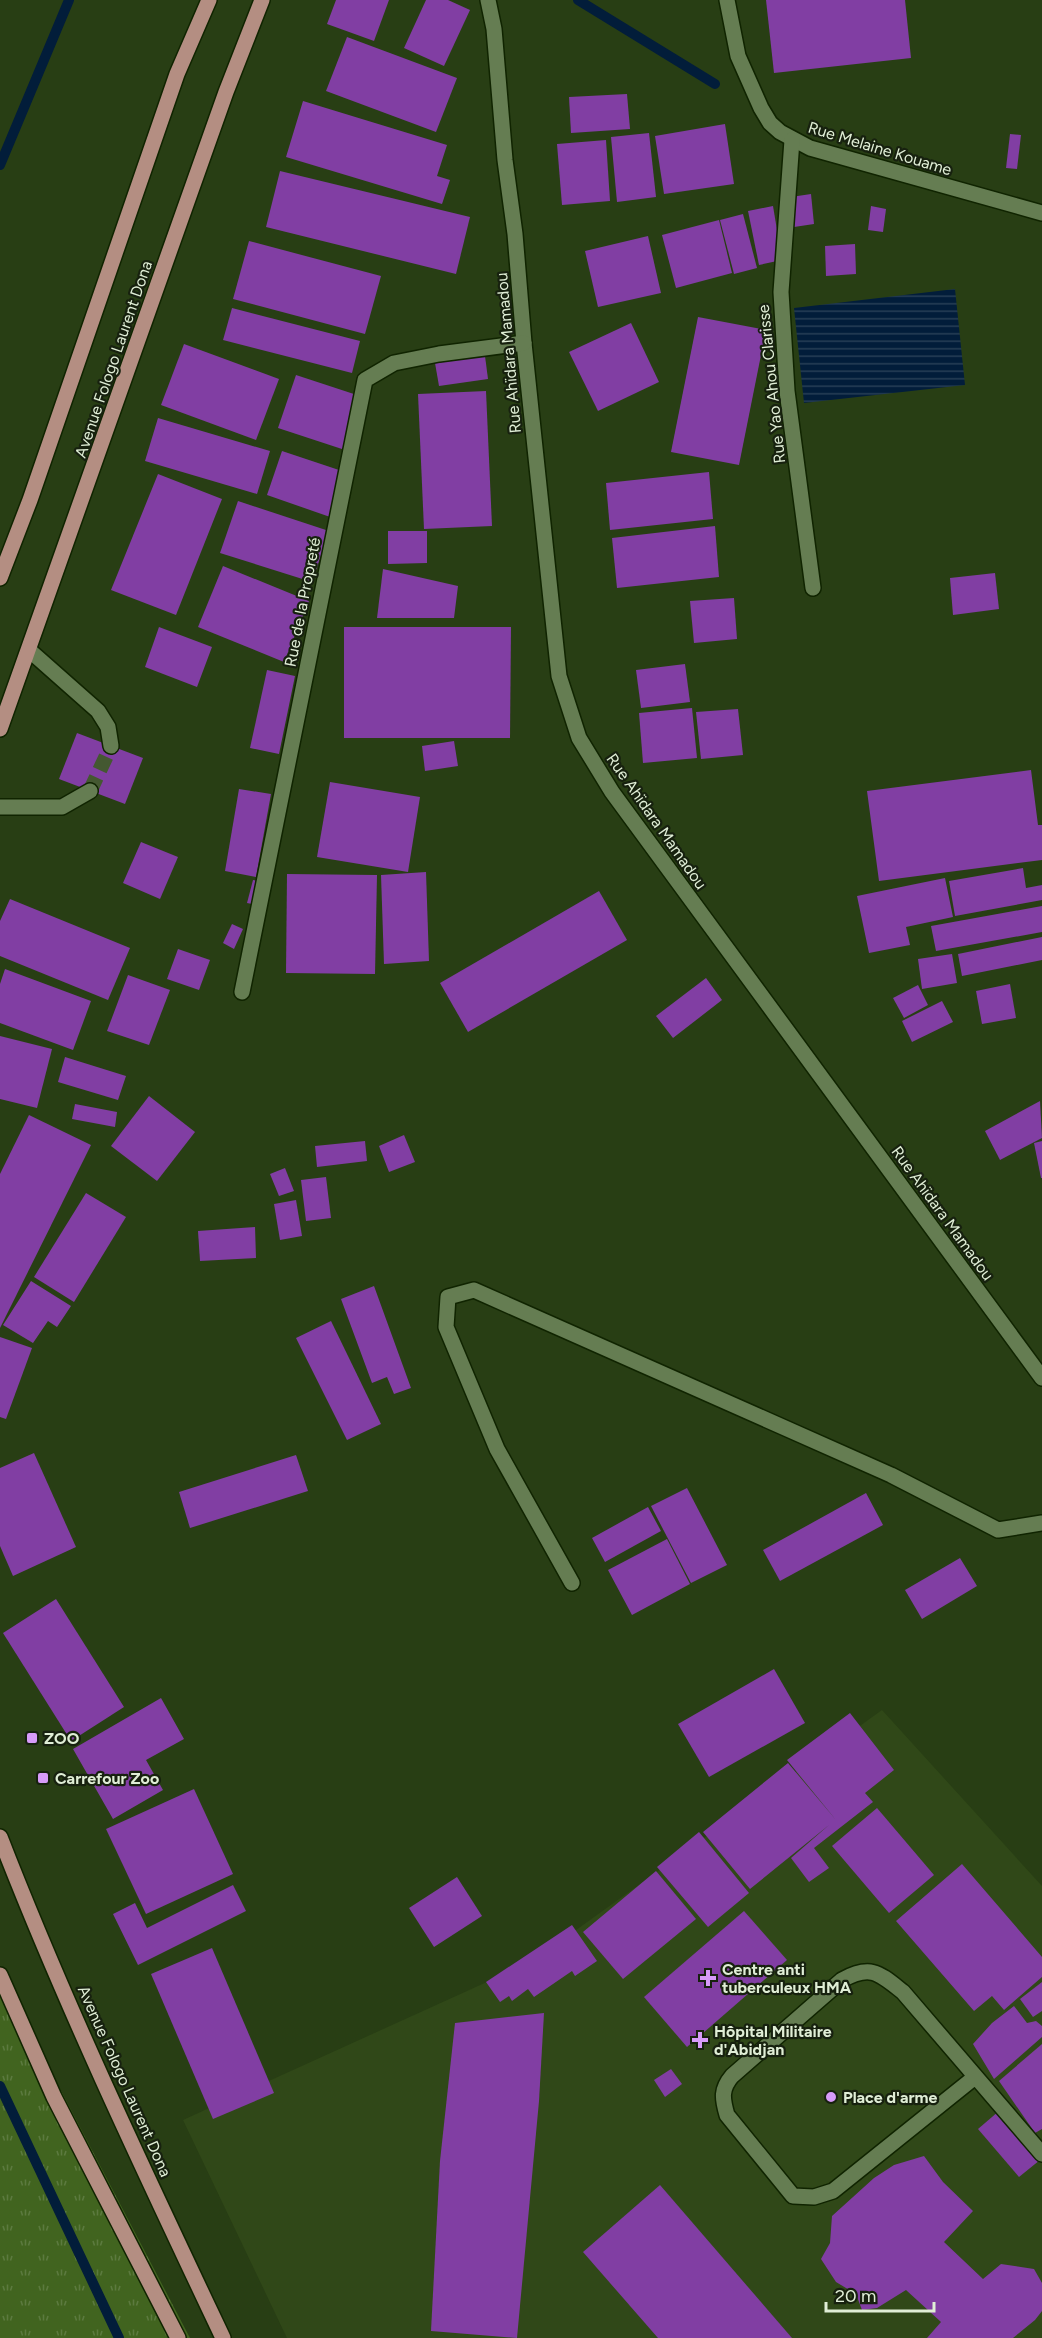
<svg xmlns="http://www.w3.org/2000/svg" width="1042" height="2338" font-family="Figtree,sans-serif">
<defs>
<pattern id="grass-tufts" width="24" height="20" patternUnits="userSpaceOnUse" patternTransform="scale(1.5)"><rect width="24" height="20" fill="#41641f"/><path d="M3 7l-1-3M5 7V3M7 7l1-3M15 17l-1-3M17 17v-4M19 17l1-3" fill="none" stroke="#5c7a3f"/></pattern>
<pattern id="water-rules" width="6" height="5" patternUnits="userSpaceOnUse" patternTransform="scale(1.5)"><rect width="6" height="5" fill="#021d3a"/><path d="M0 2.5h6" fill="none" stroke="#273e56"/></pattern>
</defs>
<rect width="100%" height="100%" fill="#283e14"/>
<polygon fill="#304818" points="882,1710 1042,1886 1042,2338 287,2338 183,2120 533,1961"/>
<polygon fill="url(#grass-tufts)" points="0,1974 190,2338 0,2338"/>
<polygon fill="url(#water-rules)" points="955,289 965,385 804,403 794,308"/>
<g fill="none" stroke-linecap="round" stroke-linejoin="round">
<g stroke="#021d3a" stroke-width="10">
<polyline points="578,0 715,84"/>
<polyline points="0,165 69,0"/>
<polyline points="0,2086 119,2338"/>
</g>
</g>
<g fill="#813ea3">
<polygon points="336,0 389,0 374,41 327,24"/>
<polygon points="426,0 448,0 470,10 444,66 404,48"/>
<polygon points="766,0 905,0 911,58 774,73"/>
<polygon points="347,37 457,78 436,132 326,91"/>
<polygon points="627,94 630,129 571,133 569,97"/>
<polygon points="303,101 447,145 437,176 450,180 442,204 286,157"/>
<polygon points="725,124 734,184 664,194 655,136"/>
<polygon points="649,133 656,197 617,202 611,137"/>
<polygon points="1010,134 1021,135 1017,169 1006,168"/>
<polygon points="606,140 610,201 562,205 557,144"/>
<polygon points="280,171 470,217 456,274 266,227"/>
<polygon points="811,194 814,224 794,227 791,197"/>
<polygon points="773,206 782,260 759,265 748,211"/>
<polygon points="871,206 886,209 883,232 868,230"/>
<polygon points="743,214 757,268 734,274 720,220"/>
<polygon points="719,220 732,273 676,288 662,235"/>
<polygon points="648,236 661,293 598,307 585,251"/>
<polygon points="249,241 381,276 365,334 233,299"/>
<polygon points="855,244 856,274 826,276 825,246"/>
<polygon points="232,308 360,341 352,373 223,340"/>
<polygon points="698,317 766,330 739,465 671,452"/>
<polygon points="631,323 659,382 598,411 569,352"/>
<polygon points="184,344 279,379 256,440 161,405"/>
<polygon points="485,356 488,379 439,386 435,363"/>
<polygon points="296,375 363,397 345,450 278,428"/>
<polygon points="486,391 492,526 424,529 418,394"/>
<polygon points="158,418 270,451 257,494 145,461"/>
<polygon points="282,451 348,473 333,518 267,495"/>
<polygon points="709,472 713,519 610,530 606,483"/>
<polygon points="158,474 222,499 176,615 111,590"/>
<polygon points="238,501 329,531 312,582 220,553"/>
<polygon points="715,526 719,577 617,588 612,538"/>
<polygon points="388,531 427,531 427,563 388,564"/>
<polygon points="223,566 309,601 284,662 198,627"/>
<polygon points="383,569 458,586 454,618 377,618"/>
<polygon points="995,573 999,609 953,615 950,578"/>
<polygon points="734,598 737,639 694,643 690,601"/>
<polygon points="159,627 212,647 197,687 145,667"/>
<polygon points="344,627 511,627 510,738 344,738"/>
<polygon points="685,664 690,702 641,708 636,670"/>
<polygon points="267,670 295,676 279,754 250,748"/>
<polygon points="692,708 697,758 643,763 639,713"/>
<polygon points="738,709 743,755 701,759 696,712"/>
<polygon points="77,733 143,758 125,804 59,779"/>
<polygon points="454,741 458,766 425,771 422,746"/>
<polygon points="1031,770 1038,825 1042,825 1042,860 879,881 867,791"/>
<polygon points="330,782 420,797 408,872 317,857"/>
<polygon points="239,789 271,794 256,877 225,871"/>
<polygon points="141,842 178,857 160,899 123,883"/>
<polygon points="1023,868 1026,888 1042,885 1042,900 955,916 949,881"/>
<polygon points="426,872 429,961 384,964 381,875"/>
<polygon points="287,874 377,875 375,974 286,973"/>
<polygon points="945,878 953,917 906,927 910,945 869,953 857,896"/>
<polygon points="253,880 264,882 258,905 247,903"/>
<polygon points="599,891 627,940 468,1032 440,983"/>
<polygon points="10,899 130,948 108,1000 0,956 0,921"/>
<polygon points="1042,906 1042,932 936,951 931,926"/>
<polygon points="232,924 243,929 234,949 223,943"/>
<polygon points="1042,937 1042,960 962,976 958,954"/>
<polygon points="178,949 210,960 199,990 167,979"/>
<polygon points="952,954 957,983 922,989 918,959"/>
<polygon points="5,969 91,1001 73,1050 0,1023 0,984"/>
<polygon points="128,975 170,990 149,1045 107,1031"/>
<polygon points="706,978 722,1000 673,1038 656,1016"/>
<polygon points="1010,984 1016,1018 982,1024 976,991"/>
<polygon points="918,985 928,1005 904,1018 893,998"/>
<polygon points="942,1001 953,1022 912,1042 902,1021"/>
<polygon points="0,1036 52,1049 37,1108 0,1099"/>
<polygon points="65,1057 126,1076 118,1100 58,1082"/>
<polygon points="149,1096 195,1132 157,1181 111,1146"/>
<polygon points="1040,1101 1042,1138 1000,1160 985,1131"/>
<polygon points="75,1104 117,1112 115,1127 72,1119"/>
<polygon points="29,1115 91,1145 0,1328 0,1174"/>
<polygon points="404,1135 415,1162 389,1172 379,1146"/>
<polygon points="365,1141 367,1161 317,1167 315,1146"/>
<polygon points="1042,1141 1042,1178 1041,1178 1034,1143"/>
<polygon points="285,1168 294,1191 279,1196 270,1174"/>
<polygon points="326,1177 331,1218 306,1221 301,1180"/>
<polygon points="86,1193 126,1217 74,1302 34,1277"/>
<polygon points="296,1200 302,1236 280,1240 274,1204"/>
<polygon points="255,1227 256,1258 200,1261 198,1231"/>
<polygon points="31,1281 71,1306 57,1327 48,1321 33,1343 3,1325"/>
<polygon points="374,1286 411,1388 394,1394 387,1377 372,1383 341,1299"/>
<polygon points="331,1321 381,1424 347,1440 296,1338"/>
<polygon points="0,1337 32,1348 6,1419 0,1417"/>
<polygon points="34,1453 76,1547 13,1576 0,1546 0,1468"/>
<polygon points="296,1455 308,1491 190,1528 179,1492"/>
<polygon points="687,1488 727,1565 691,1583 651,1506"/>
<polygon points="866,1493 883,1525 780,1581 763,1550"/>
<polygon points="648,1507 661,1531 605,1562 592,1538"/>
<polygon points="667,1539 690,1584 632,1615 608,1570"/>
<polygon points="960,1558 977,1586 922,1619 905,1590"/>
<polygon points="56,1599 124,1707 71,1741 3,1633"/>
<polygon points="774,1669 805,1723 709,1777 678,1724"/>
<polygon points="161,1698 184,1739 146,1760 163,1790 113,1819 73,1749"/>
<polygon points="850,1713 894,1770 865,1793 873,1802 814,1848 829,1868 809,1882 791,1858 829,1825 750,1889 703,1832 788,1763 836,1820 787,1760"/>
<polygon points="194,1789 233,1874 146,1914 106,1829"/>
<polygon points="877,1808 934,1875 889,1913 832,1846"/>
<polygon points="699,1832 749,1893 708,1927 657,1867"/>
<polygon points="962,1864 1042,1957 1042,1977 1004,2010 992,1996 974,2011 896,1921"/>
<polygon points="656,1871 696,1919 623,1979 583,1932"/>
<polygon points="457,1877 482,1916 434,1947 409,1908"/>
<polygon points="233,1885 246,1911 138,1965 113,1914 135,1903 147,1928"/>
<polygon points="744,1911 787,1960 687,2047 644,1997"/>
<polygon points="572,1925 597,1961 575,1976 572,1971 534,1997 528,1989 512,2001 509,1996 500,2002 486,1982"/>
<polygon points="212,1948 274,2093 213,2119 151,1974"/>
<polygon points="1042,1982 1042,2011 1033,2017 1020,1999"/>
<polygon points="1014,2006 1027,2023 1036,2021 1042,2026 1042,2037 994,2079 973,2044 992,2023"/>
<polygon points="544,2013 539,2101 517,2338 431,2331 440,2161 455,2023"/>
<polygon points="1042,2044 1042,2129 1035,2133 999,2081"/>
<polygon points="671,2069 682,2084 665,2097 654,2080"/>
<polygon points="999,2111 1040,2160 1019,2177 978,2129"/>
<polygon points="924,2156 943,2182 973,2211 944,2242 983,2279 1001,2264 1034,2269 1042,2283 1042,2311 1035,2320 1013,2338 927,2338 941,2322 906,2290 877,2308 862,2310 856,2294 836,2282 821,2259 830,2243 832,2216 874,2178 894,2165"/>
<polygon points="660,2185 792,2338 658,2338 583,2252"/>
</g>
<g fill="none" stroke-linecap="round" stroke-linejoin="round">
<polyline stroke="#445831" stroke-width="15" stroke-dasharray="15 8" stroke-linecap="butt" points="90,791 111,746"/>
<defs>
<g id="minor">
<polyline points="488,0 494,29 505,160 515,234 524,343 559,676 579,738 612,792 1042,1378"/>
<polyline points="727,0 738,56 761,108 770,123 780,132 810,148 1042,213"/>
<polyline points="792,140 781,292 787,391 813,588"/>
<polyline points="29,650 98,711 108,727 111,746"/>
<polyline points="0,807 62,807 90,791"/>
<polyline points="242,992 365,380 394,363 439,354 524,343"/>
<polyline points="572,1583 497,1449 446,1327 448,1297 474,1290 891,1475 998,1530 1042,1523"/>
<path d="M975,2077L833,2191L814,2197L793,2196L727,2115C722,2098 721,2089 732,2076L842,1980C871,1964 879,1973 903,1992L1042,2154"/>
</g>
<g id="major">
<polyline points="0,578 30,500 177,74 209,0"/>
<polyline points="0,729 226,92 262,0"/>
<path d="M0,1837C66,2007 145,2173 223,2338"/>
<polyline points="0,1975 54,2097 178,2338"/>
</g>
</defs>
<use href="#minor" stroke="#102400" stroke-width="18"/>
<use href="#major" stroke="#102400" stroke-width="18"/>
<use href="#minor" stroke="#657d52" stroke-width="15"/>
<use href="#major" stroke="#b48e82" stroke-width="15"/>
</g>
<g fill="#d79bf9" stroke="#17210f" stroke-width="2">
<rect x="26" y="1732" width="12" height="12" rx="3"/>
<rect x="37" y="1772" width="12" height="12" rx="3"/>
<path d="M705 1969h6v6h6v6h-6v6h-6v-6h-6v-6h6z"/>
<path d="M697 2031h6v6h6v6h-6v6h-6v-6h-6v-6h6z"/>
<circle cx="831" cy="2097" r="6"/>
</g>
<g text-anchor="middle" stroke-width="4.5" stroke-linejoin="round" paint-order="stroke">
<g font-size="16" fill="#e0eed6" stroke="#17210f">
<text transform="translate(880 148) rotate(17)" y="6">Rue Melaine Kouame</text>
<text transform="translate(508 353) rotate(-95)" y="6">Rue Ahïdara Mamadou</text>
<text transform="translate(113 359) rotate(-71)" y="6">Avenue Fologo Laurent Dona</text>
<text transform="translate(771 384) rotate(-96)" y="6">Rue Yao Ahou Clarisse</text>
<text transform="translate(302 602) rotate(-79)" y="6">Rue de la Propreté</text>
<text transform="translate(657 821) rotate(55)" y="6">Rue Ahïdara Mamadou</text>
<text transform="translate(943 1213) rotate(54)" y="6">Rue Ahïdara Mamadou</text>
<text transform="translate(125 2081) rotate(66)" y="6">Avenue Fologo Laurent Dona</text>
</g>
<g font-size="16" font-weight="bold" fill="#e0eed6" stroke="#17210f" text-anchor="start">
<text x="44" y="1744">ZOO</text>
<text x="55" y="1784">Carrefour Zoo</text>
<text x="722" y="1975">Centre anti<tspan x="722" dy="18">tuberculeux HMA</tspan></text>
<text x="714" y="2037">Hôpital Militaire<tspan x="714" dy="18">d'Abidjan</tspan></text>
<text x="843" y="2103">Place d'arme</text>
</g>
</g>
<path d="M826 2302v9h108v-9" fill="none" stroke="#e0eed6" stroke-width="3"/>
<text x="835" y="2302" font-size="18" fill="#e0eed6" stroke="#17210f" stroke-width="4.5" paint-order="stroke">20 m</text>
</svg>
